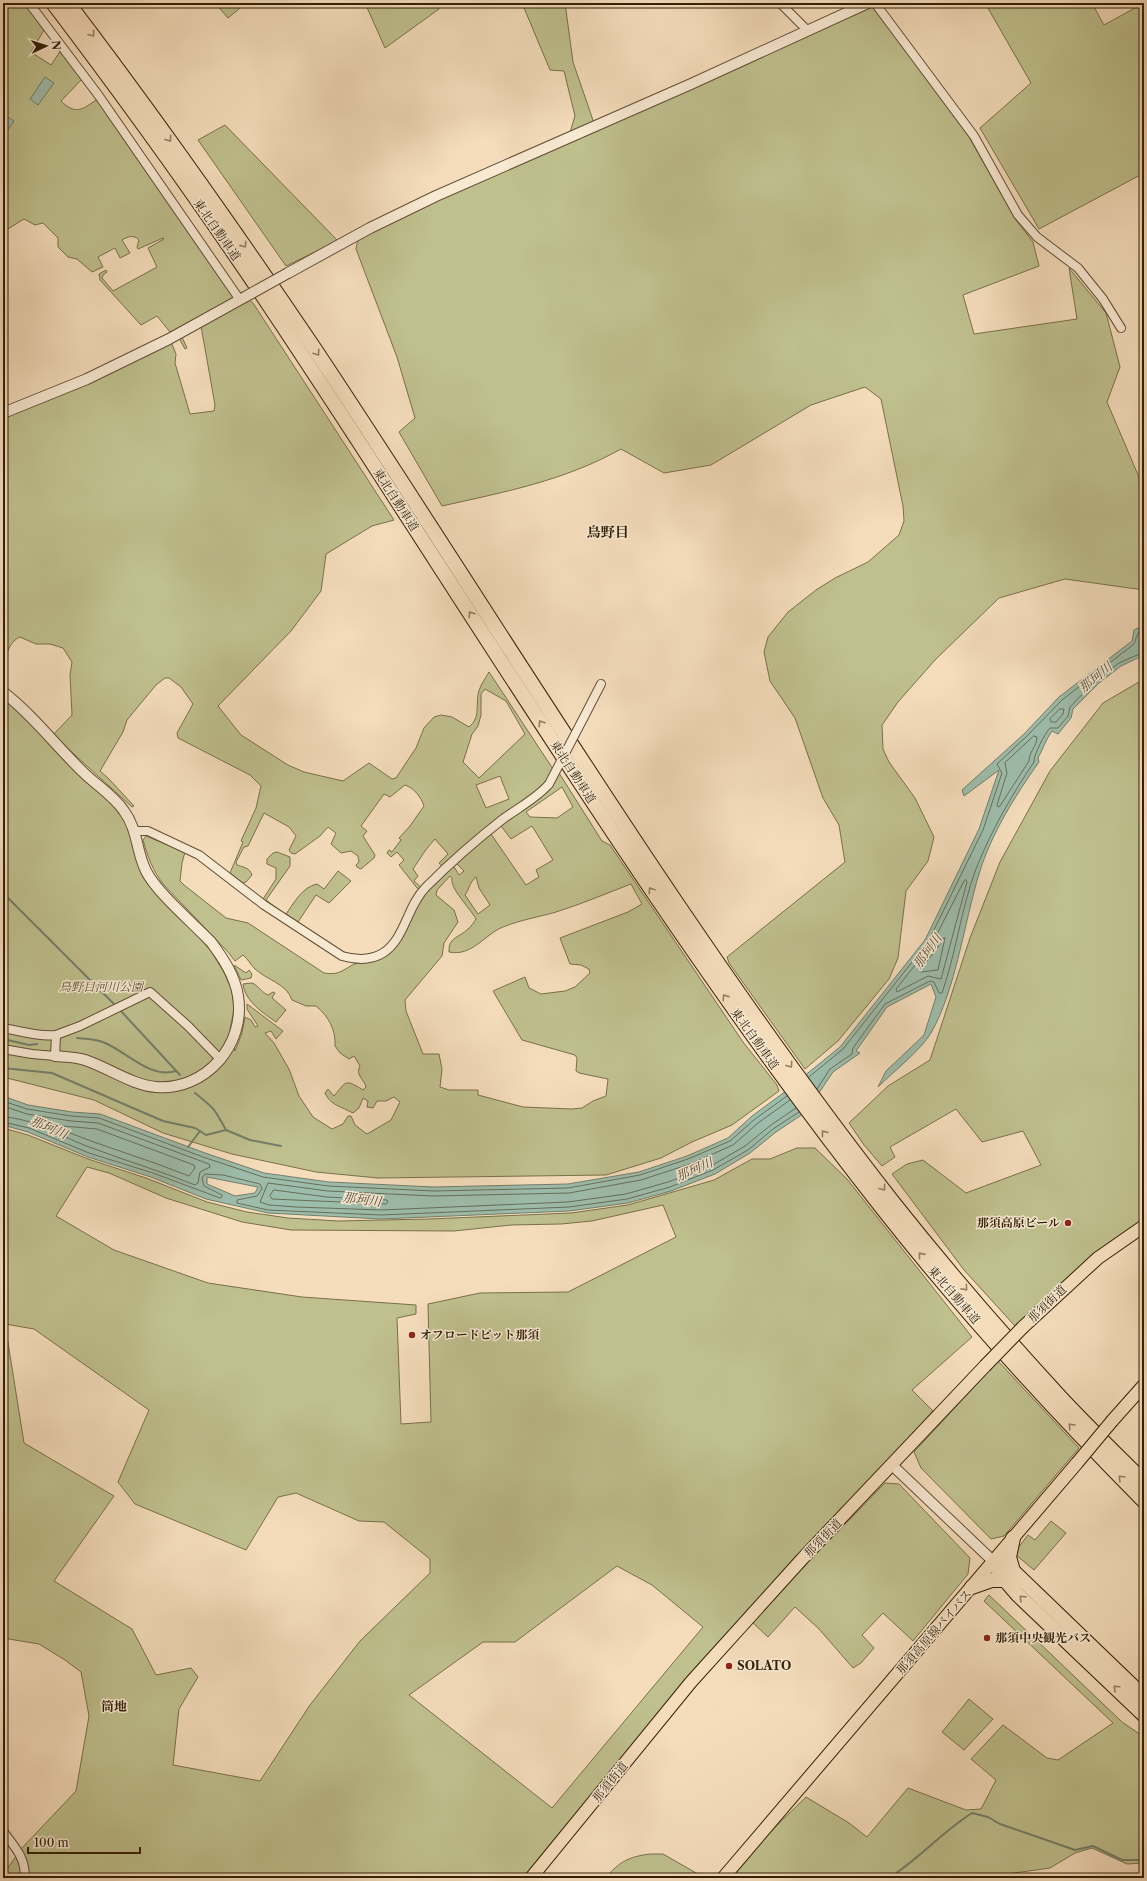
<svg xmlns="http://www.w3.org/2000/svg" width="1147" height="1881" font-family="'Libre Caslon Text','Noto Serif JP',serif">
<rect width="100%" height="100%" fill="#f5ddbc"/>
<filter id="stains"><feTurbulence type="fractalNoise" baseFrequency=".005" numOctaves="4"/><feColorMatrix values="0 0 0 0 .2 0 0 0 0 .09 0 0 0 0 .02 0 0 0 .5 -.17"/></filter>
<radialGradient id="worn" r=".72"><stop offset=".6" stop-color="#630" stop-opacity="0"/><stop offset="1" stop-color="#630" stop-opacity=".3"/></radialGradient>
<g fill="#bfc08e" stroke="#79704a" fill-rule="evenodd">
<path d="M3,3H26L44,30L31,52L51,65L61,50L83,78L61,101C75,115 82,110 96,100L101,102L234,297L233,299L170,332L157,316L141,325L100,280L99,274L106,270L107,272L103,275L102,278L113,291L157,267L148,248L164,239L163,238L138,249L137,247L139,240C134,234 127,237 122,240L130,253L120,258L115,248L98,257L103,267L92,272L77,259L68,257L58,247V238L43,223L35,225L24,219L3,232Z"/>
<polygon points="215,3 246,3 228,18"/>
<polygon points="365,3 437,3 439,9 385,48"/>
<path d="M522,3H565L573,62L596,129L872,5L969,137L1016,220L1033,242L1039,266L963,295L974,334L1077,319L1069,268L1106,313L1120,367L1107,402L1144,489V590L1065,579L999,598L935,660L898,702L882,725L883,749L889,762L915,798L934,837L928,861L906,891L898,958L889,979L838,1041L805,1069L729,963L727,957L845,862L839,825L823,798L795,718L770,681L764,652L768,637L788,612L816,590L835,578L868,562L899,535L904,521L903,506L881,399L865,387L811,405L711,465L664,473L621,449C564,481 504,492 442,506L399,432L415,418L397,357L356,249L358,239L440,199L567,142L575,116L564,71L550,70Z"/>
<polygon points="985,3 1092,3 1104,25 1144,3 1144,173 1039,229 980,128 1031,83"/>
<polygon points="225,125 338,241 286,266 198,140"/>
<path d="M249,300L253,303L394,520L372,526L326,554L321,591L291,631L218,706L241,735L288,765L304,772L343,781L369,763L392,779L396,778L416,748L424,728L434,717L441,715L452,717L469,727C480,718 476,708 478,695C479,687 485,679 489,672L553,769L546,784L468,850L559,773L602,841L610,845L743,1042L777,1085L779,1091L732,1125L692,1142L661,1158L606,1175L378,1178L316,1172L232,1154L163,1133L94,1100L3,1077V415L171,342L176,354L175,363L190,414L214,411L215,405L201,326L182,337L187,348L185,349L179,338ZM20,637L36,644H50L63,648L72,662L70,675L72,715L53,735L132,807L134,806L109,779L100,771L123,732L127,720L156,685L165,678H169L181,687L193,704L177,733L178,738L250,775L261,786L256,808L241,841L243,842L230,873L243,883L246,882L252,875C250,868 243,867 237,865L236,862L244,847L248,846L264,813L289,827L296,836L289,850L291,853L295,854L320,836L328,827L336,833L331,844L341,853L351,851L358,856L359,862L356,865L357,867L361,869L374,858L375,855L363,836L367,831L361,826L384,794L390,797L405,785C414,788 421,797 424,806L410,826L399,838L401,840L392,852L389,850L387,853L391,857L397,852L404,860L399,865L417,888L420,889L422,888L414,881L418,876L413,869C420,859 426,848 435,839L448,854L439,863L445,870C437,879 427,888 421,898C409,914 402,947 384,956C375,961 366,960 357,963C344,968 341,976 324,973L248,923L226,918L184,885L180,881L182,863L185,852L146,836L143,840C148,858 153,871 164,885L228,952L235,961L243,955C248,959 251,965 255,969C267,980 287,984 292,1000L306,1006H316C329,1017 336,1030 335,1046L340,1053L349,1059L354,1056L360,1066C355,1075 364,1079 366,1087L363,1090C344,1078 346,1082 334,1096L328,1089L325,1093C330,1105 342,1107 353,1113L359,1108L363,1098L368,1101L367,1107L373,1108L377,1101H386L394,1097L400,1102L391,1120L367,1134L355,1125L351,1116H348L343,1124L332,1129L313,1117L299,1096L289,1069L274,1043L265,1033L271,1031L276,1039L283,1031L247,1004V1009L258,1026L255,1027L251,1020L245,1017L242,1033L235,1051L230,1030L234,1009L232,990L224,972L211,951L150,884L129,824L113,803L3,696C3,679 2,644 20,637ZM485,689L506,701L525,734L479,778L463,762L472,734L478,726L481,715V694ZM500,776L509,799L486,808L476,785ZM562,787L573,807L557,818L530,817L526,812ZM501,826L511,839L532,826L553,860L536,870L539,877L526,885L491,834ZM456,863L464,871L459,875L453,865ZM450,876L452,878C450,889 470,908 476,919C474,922 471,927 468,929C459,938 448,937 449,952C472,957 485,934 503,927C520,920 539,917 556,912C582,904 607,893 631,884L642,904L628,912L560,938L570,964L581,965L589,969L590,973L575,987L565,991L541,994L529,988L525,977L493,991L522,1040L575,1055L577,1058L576,1071L579,1073L608,1079L606,1096L593,1101L582,1108L572,1109L523,1107L478,1095V1090H449L440,1087L442,1069L439,1054H423L406,1011L405,1000L442,956L444,943L458,922L454,910L436,895L437,890ZM476,877L479,888L490,905L478,914L465,895C470,888 469,883 476,877Z"/>
<polygon points="1144,679 1144,1039 1142,1040 1144,1043 1144,1220 1061,1285 1015,1326 964,1270 892,1174 907,1164 923,1160 966,1193 1041,1165 1023,1131 982,1142 956,1109 890,1147 895,1157 882,1166 864,1145 849,1123 888,1086 930,1060 970,938 1000,862 1050,771 1103,703"/>
<polygon points="277,852 290,857 290,866 266,900 282,912 263,899 276,879 276,868 267,864 267,859 273,853"/>
<path d="M338,871L351,881L329,903L316,895L298,922L286,914C294,903 302,887 317,884L324,889Z"/>
<polygon points="234,965 246,973 249,970 252,974 251,978 241,980"/>
<path d="M252,983C258,985 261,992 268,995L273,992L275,993L272,998L286,1010L276,1022C263,1013 245,1001 243,984Z"/>
<path d="M3,1128L28,1135L88,1159L146,1178L207,1202L247,1212L288,1218L338,1221L429,1219L571,1213L628,1205L714,1180L752,1159H770L797,1148H815L847,1179L972,1337L912,1390L933,1411L881,1468L525,1878H3V1875L21,1849L76,1791L89,1716L81,1672L65,1660L39,1644L3,1638V1590L8,1589L3,1560ZM87,1167L109,1173L166,1198L242,1222L291,1230L454,1231L511,1225L561,1224L592,1221L663,1205L676,1237L568,1292L480,1293L428,1304L431,1422L401,1424L397,1318L416,1314V1305L302,1297L208,1283L114,1250L56,1216ZM5,1324L34,1329L149,1410L118,1482L135,1504L246,1550L278,1497L296,1493L359,1521L384,1522L430,1559V1573L360,1641L310,1705L260,1781L173,1765L179,1709L198,1677L191,1668L156,1675L132,1629L54,1581L114,1496L24,1443ZM617,1566L652,1585L703,1627L552,1808L409,1695L483,1642H515Z"/>
<polygon points="998,1361 1079,1448 1004,1536 991,1539 921,1468 914,1452"/>
<polygon points="885,1483 899,1484 970,1558 968,1574 913,1641 883,1613 862,1635 874,1648 861,1663 853,1668 819,1629 795,1607 768,1637 751,1621"/>
<polygon points="1051,1521 1066,1533 1034,1570 1016,1555 1017,1549 1028,1535 1035,1540"/>
<polygon points="989,1595 1122,1722 1144,1737 1144,1863 1127,1864 1092,1848 1075,1853 1050,1868 1007,1874 1005,1878 729,1878 766,1836 806,1797 849,1823 867,1837 908,1788 966,1810 981,1809 996,1780 971,1759 1003,1725 1047,1758 1058,1760 1113,1723 984,1601"/>
<polygon points="969,1699 993,1719 964,1750 942,1732"/>
<path d="M650,1854H663L705,1878H605C620,1862 627,1857 650,1854Z"/>
</g>
<g fill="#9dbdac" stroke="#737e6a" fill-rule="evenodd">
<polygon points="45,77 54,83 38,105 30,99"/>
<polygon points="3,114 14,121 3,137"/>
<path d="M1144,625V655L1121,666L1099,683L1073,709L1071,718L1058,734L1052,731C1046,739 1043,749 1038,758L1039,762C1015,796 991,834 979,874C964,923 956,989 931,1033C921,1050 893,1072 878,1087L886,1071L924,1035L936,997L931,984L887,1007L856,1051L860,1053L833,1072L806,1112L776,1132L750,1153L715,1174L671,1191L628,1203L569,1211L381,1219L268,1213L206,1199L151,1177L88,1157L28,1132L3,1125V1096L28,1105L72,1112L100,1114L205,1153L264,1173L329,1182L434,1187L568,1184L639,1172L687,1156L728,1138L752,1116L782,1094L840,1047L925,940L979,829L999,770L964,796L962,790L1024,734L1059,697L1132,641L1134,630ZM207,1177L258,1187L255,1193L235,1196L207,1184Z"/>
</g>
<g fill="none" stroke-linecap="round" stroke-linejoin="round">
<g stroke="#686e59" stroke-width="1">
<polygon points="1060,709 1064,709 1063,714 1056,722 1051,722 1050,719"/>
<path d="M1034,736L1037,737C1037,746 1029,752 1029,761L1000,806L998,807L997,805L1007,773L1005,763Z"/>
<polygon points="966,880 967,882 941,979 928,976 897,992 896,989 932,944 964,881"/>
<polygon points="945,938 938,970 920,972 919,970 937,949 942,939"/>
<polyline points="809,1077 843,1049 928,942 983,830 1002,773 997,764 1027,736 1062,700 1134,644 1138,633 1144,629"/>
<path d="M817,1089L830,1069L852,1054L853,1048L885,1004L930,981L934,982L939,993H942C956,953 961,909 976,869C991,831 1011,796 1034,762C1033,756 1045,733 1050,728H1058L1068,716L1070,707L1096,680L1119,663L1144,652"/>
<polyline points="790,1100 758,1123 733,1145 690,1164 641,1180 569,1193 433,1196 328,1191 268,1183 260,1202 269,1205 296,1207 381,1210 568,1202 626,1194 668,1182 711,1166 745,1146 771,1125 796,1108"/>
<polyline points="3,1101 27,1109 71,1116 99,1118 203,1157 263,1177 328,1186 434,1191 568,1188 640,1175 688,1159 730,1141 755,1119 787,1096"/>
<path d="M3,1106L27,1114L71,1121L98,1123L209,1164L210,1167L200,1172L198,1183L195,1185C161,1171 126,1161 92,1148C63,1138 34,1118 3,1117"/>
<polyline points="3,1122 29,1128 89,1153 153,1173 220,1198 222,1197 222,1195 204,1186 202,1178 205,1174 223,1175 260,1184 262,1189 257,1196 237,1200 237,1203 268,1210 381,1215 569,1207 627,1199 670,1187 713,1170 748,1150 773,1129 799,1112"/>
<path d="M63,1126L97,1129L194,1165L195,1168L189,1176C147,1159 104,1147 62,1130Z"/>
<polygon points="274,1190 327,1197 387,1200 388,1202 386,1204 272,1199 270,1196"/>
</g>
<g stroke="#737e6a" stroke-width="2">
<polyline points="3,893 115,1005"/>
<polyline points="120,1010 180,1075"/>
<path d="M77,1038C86,1039 97,1039 105,1043C127,1052 150,1079 176,1071"/>
<polyline points="3,1039 29,1045 37,1044"/>
<polyline points="3,1068 52,1073 163,1121 195,1128 200,1131"/>
<path d="M195,1093C214,1108 214,1108 226,1130"/>
<polyline points="188,1147 200,1131 206,1135 226,1130 250,1140 281,1146"/>
<path d="M889,1878C919,1859 942,1832 972,1813L988,1817L1000,1824L1075,1850L1093,1846L1122,1860H1144"/>
</g>
<defs>
<g id="minor">
<polyline points="29,3 99,96 240,300"/>
<polyline points="780,3 808,31"/>
<polyline points="875,3 974,136 1018,215 1037,237 1078,268 1103,299 1121,328"/>
<polyline points="584,717 601,684"/>
<path d="M135,831H148L199,855L264,905L342,956C356,960 370,961 383,953C405,939 407,906 426,887C450,863 476,840 503,819C518,808 537,798 549,784"/>
<path d="M3,1028C21,1031 38,1037 56,1035L55,1056L32,1054L3,1049"/>
<polyline points="56,1035 80,1026 150,992 188,1026 221,1060"/>
<path d="M3,1831C15,1848 25,1856 25,1878"/>
</g>
<g id="tertiary">
<polyline points="288,273 370,228 436,196 691,84 868,3"/>
<polyline points="3,413 87,379 169,339 243,298"/>
<path d="M3,692C33,715 56,746 83,772C96,785 113,795 124,811C138,830 136,851 146,871C157,893 193,923 211,942C223,958 235,976 238,996C246,1045 205,1091 156,1087C132,1085 109,1068 85,1060C76,1057 65,1057 55,1056"/>
<polyline points="893,1466 994,1562"/>
</g>
<g id="primary">
<polyline points="1023,1327 1098,1258 1144,1226"/>
<polyline points="1112,1421 1144,1385"/>
<polyline points="531,1878 691,1682 803,1558 985,1366"/>
<polyline points="723,1878 1077,1463"/>
</g>
<g id="motorway">
<path d="M53,3C141,119 226,238 306,361C494,646 671,940 883,1209C963,1311 1052,1408 1144,1501"/>
<path d="M68,3C154,116 235,231 314,348C504,634 680,930 892,1201C945,1268 1002,1334 1060,1397C1087,1426 1116,1454 1144,1482"/>
<polyline points="994,1562 1005,1580 1018,1595 1144,1715"/>
<polyline points="994,1562 1013,1571 1144,1697"/>
<polyline points="1013,1571 1009,1557 1013,1538"/>
<polyline points="972,1587 992,1580 1005,1580"/>
</g>
</defs>
<use href="#minor" stroke="#644e34" stroke-width="10"/>
<use href="#tertiary" stroke="#644e34" stroke-width="12"/>
<use href="#primary" stroke="#331f06" stroke-width="14"/>
<use href="#motorway" stroke="#331f06" stroke-width="16"/>
<use href="#minor" stroke="#f8e9d3" stroke-width="8"/>
<use href="#tertiary" stroke="#f8e9d3" stroke-width="10"/>
<use href="#primary" stroke="#f5ddbc" stroke-width="12"/>
<use href="#motorway" stroke="#f5ddbc" stroke-width="14"/>
<defs>
<polyline id="minor-bridge" points="549,784 584,717"/>
<polyline id="tertiary-bridge" points="243,298 288,273"/>
<g id="primary-bridge">
<polyline points="985,1366 1023,1327"/>
<polyline points="1077,1463 1112,1421"/>
</g>
</defs>
<use href="#minor-bridge" stroke="#644e34" stroke-width="10" stroke-linecap="butt"/>
<use href="#tertiary-bridge" stroke="#644e34" stroke-width="12" stroke-linecap="butt"/>
<use href="#primary-bridge" stroke="#331f06" stroke-width="14" stroke-linecap="butt"/>
<use href="#minor-bridge" stroke="#f8e9d3" stroke-width="8"/>
<use href="#tertiary-bridge" stroke="#f8e9d3" stroke-width="10"/>
<use href="#primary-bridge" stroke="#f5ddbc" stroke-width="12"/>
</g>
<defs><path id="oneway-chevron" d="M-2-3.5L2.5 0L-2 3.5" fill="none" stroke-width="1.6" stroke-linecap="round" stroke-linejoin="round"/></defs>
<g stroke="#947e61">
<use href="#oneway-chevron" transform="translate(92 34) rotate(53)"/>
<use href="#oneway-chevron" transform="translate(169 139) rotate(54)"/>
<use href="#oneway-chevron" transform="translate(244 245) rotate(55)"/>
<use href="#oneway-chevron" transform="translate(317 353) rotate(57)"/>
<use href="#oneway-chevron" transform="translate(471 614) rotate(-123)"/>
<use href="#oneway-chevron" transform="translate(541 723) rotate(-123)"/>
<use href="#oneway-chevron" transform="translate(651 890) rotate(-124)"/>
<use href="#oneway-chevron" transform="translate(725 997) rotate(-125)"/>
<use href="#oneway-chevron" transform="translate(790 1065) rotate(54)"/>
<use href="#oneway-chevron" transform="translate(824 1133) rotate(-128)"/>
<use href="#oneway-chevron" transform="translate(883 1188) rotate(53)"/>
<use href="#oneway-chevron" transform="translate(921 1255) rotate(-129)"/>
<use href="#oneway-chevron" transform="translate(965 1288) rotate(49)"/>
<use href="#oneway-chevron" transform="translate(1071 1426) rotate(-133)"/>
<use href="#oneway-chevron" transform="translate(1121 1478) rotate(-135)"/>
<use href="#oneway-chevron" transform="translate(1022 1598) rotate(-136)"/>
<use href="#oneway-chevron" transform="translate(1116 1688) rotate(-137)"/>
</g>
<g fill="#8f2418" stroke="#f8e9d3" stroke-width="1.5">
<circle cx="1068" cy="1223" r="4"/>
<circle cx="412" cy="1335" r="4"/>
<circle cx="987" cy="1638" r="4"/>
<circle cx="729" cy="1666" r="4"/>
</g>
<g text-anchor="middle" stroke-width="3" stroke-linejoin="round" paint-order="stroke">
<g font-size="12" fill="#331f06" stroke="#f8e9d3">
<text transform="translate(217 230) rotate(55)" y="4">東北自動車道</text>
<text transform="translate(396 500) rotate(57)" y="4">東北自動車道</text>
<text transform="translate(573 772) rotate(57)" y="4">東北自動車道</text>
<text transform="translate(755 1039) rotate(54)" y="4">東北自動車道</text>
<text transform="translate(954 1295) rotate(49)" y="4">東北自動車道</text>
<text transform="translate(1047 1304) rotate(-44)" y="4">那須街道</text>
<text transform="translate(823 1538) rotate(-46)" y="4">那須街道</text>
<text transform="translate(934 1632) rotate(-49)" y="4">那須高原線バイパス</text>
<text transform="translate(610 1782) rotate(-51)" y="4">那須街道</text>
</g>
<g font-size="12" font-style="italic" fill="#5d4f2f" stroke="#f8e9d3">
<text x="101" y="991">鳥野目河川公園</text>
</g>
<g font-size="12" font-weight="bold" fill="#331f06" stroke="#f8e9d3" text-anchor="start">
<text x="1060" y="1227" text-anchor="end">那須高原ビール</text>
<text x="420" y="1339">オフロードピット那須</text>
<text x="995" y="1642">那須中央観光バス</text>
<text x="737" y="1670">SOLATO</text>
</g>
<g font-size="13" font-style="italic" fill="#534e38" stroke="#f8e9d3">
<text transform="translate(1095 677) rotate(-40)" y="5">那珂川</text>
<text transform="translate(927 951) rotate(-54)" y="5">那珂川</text>
<text transform="translate(49 1127) rotate(23)" y="5">那珂川</text>
<text transform="translate(694 1169) rotate(-24)" y="5">那珂川</text>
<text transform="translate(362 1199) rotate(7)" y="5">那珂川</text>
</g>
<g font-size="13" font-weight="bold" fill="#331f06" stroke="#f8e9d3">
<text x="114" y="1711">筒地</text>
</g>
<g font-size="14" font-weight="bold" fill="#331f06" stroke="#f8e9d3">
<text x="608" y="537">鳥野目</text>
</g>
</g>
<rect width="1147" height="1881" fill="none" stroke="#f5ddbc" stroke-width="16"/>
<rect x="4" y="4" width="1139" height="1873" fill="none" stroke="#331f06" stroke-width="2"/>
<rect x="8" y="8" width="1131" height="1865" fill="none" stroke="#331f06"/>
<g transform="translate(46 46) rotate(86)" stroke="#f8e9d3" stroke-width="3" paint-order="stroke">
<path d="M0-3L7 15L0 10L-7 15Z" fill="#331f06"/>
<text y="-6" font-size="11" font-weight="bold" text-anchor="middle" fill="#331f06">N</text>
</g>
<path d="M28 1847v6h112v-6" fill="none" stroke="#331f06" stroke-width="2"/>
<text x="34" y="1847" font-size="12" fill="#331f06" stroke="#f8e9d3" stroke-width="3" paint-order="stroke">100 m</text>
<rect width="100%" height="100%" filter="url(#stains)"/>
<rect width="100%" height="100%" fill="url(#worn)"/>
</svg>
